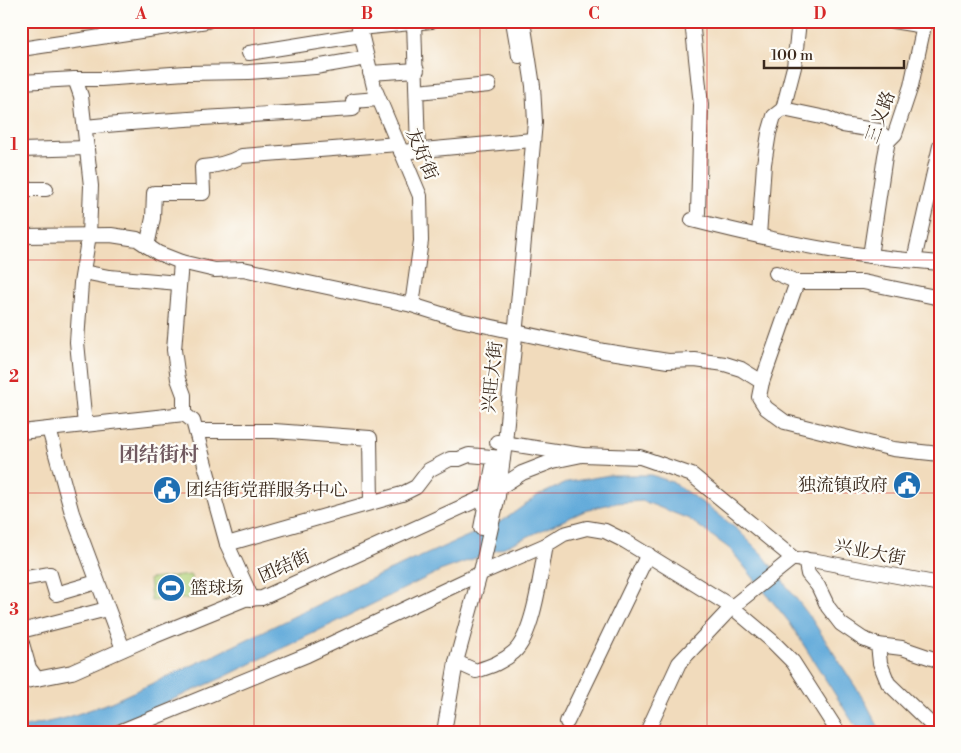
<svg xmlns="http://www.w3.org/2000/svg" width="961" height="753" font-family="'Libre Bodoni','Noto Serif SC',serif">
<rect width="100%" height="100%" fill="#fdfcf7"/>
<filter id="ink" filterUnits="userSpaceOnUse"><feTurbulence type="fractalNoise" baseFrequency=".02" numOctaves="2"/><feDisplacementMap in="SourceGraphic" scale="10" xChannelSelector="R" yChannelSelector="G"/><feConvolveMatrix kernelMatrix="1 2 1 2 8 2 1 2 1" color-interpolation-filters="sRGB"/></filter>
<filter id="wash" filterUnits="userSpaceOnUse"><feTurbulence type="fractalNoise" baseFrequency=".0096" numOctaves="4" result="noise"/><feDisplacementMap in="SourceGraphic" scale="20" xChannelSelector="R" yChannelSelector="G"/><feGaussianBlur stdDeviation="1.12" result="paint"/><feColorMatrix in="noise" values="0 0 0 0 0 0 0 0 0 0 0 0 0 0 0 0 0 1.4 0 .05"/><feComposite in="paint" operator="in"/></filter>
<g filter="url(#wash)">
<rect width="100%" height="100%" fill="#f1dbbc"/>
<polygon fill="#b2d37b" stroke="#767e4c" points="191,575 193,598 151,601 149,579"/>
<polygon fill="#64abda" stroke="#506a7c" points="610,475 651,475 672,482 713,510 739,531 763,555 811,618 866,703 881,732 859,732 789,622 730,549 689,519 643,501 615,503 589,509 500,549 440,571 222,678 98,732 21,732 21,728 66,718 109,703 215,655 366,581 504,520 537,496 568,482"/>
</g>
<g filter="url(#ink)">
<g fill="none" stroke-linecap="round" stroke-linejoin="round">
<defs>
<g id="minor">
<polyline points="358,21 374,87 420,196 421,241 412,305"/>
<polyline points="414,21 418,150"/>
<polyline points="513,21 519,56"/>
<polyline points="692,21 701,105 698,213"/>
<polyline points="893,21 924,26"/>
<polyline points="359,28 432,21"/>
<polyline points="21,49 207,21"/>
<polyline points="249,53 361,35"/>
<polyline points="370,73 417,70"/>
<polyline points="75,79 81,96 91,186 89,235 81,283 77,342 85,425"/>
<polyline points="21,82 75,79 101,79 186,73 249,72 315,67 367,58"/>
<polyline points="417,92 489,85"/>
<polyline points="783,109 826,118 843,125 879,131 888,141"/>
<path d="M85,127C174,118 264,115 353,109V101L378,99"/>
<polyline points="21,150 87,148"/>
<polyline points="401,152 532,140"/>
<polyline points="21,189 46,189"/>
<path d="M692,220C751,235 811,249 871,256C894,259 917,261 940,263"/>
<polyline points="21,236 111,235 137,239 158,253 181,262 215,270 243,269 412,305 460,320 604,351 668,361 695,360 725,364 741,369 762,382 759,397 766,408 785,422 893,449 940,454"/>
<polyline points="759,236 764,164 769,133 774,116 783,109 794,67 799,21"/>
<path d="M147,246L153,218L154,193H203L202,167C217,166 229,163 242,156L398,144"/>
<polyline points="870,256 885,156 888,141 895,134 911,86 925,21"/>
<polyline points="914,260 940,146"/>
<polyline points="181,262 174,350 178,379 184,395 184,414"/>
<polyline points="83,272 109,277 179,283"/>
<polyline points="776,273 797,282 863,282 940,298"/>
<polyline points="762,382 797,282"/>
<polyline points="49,429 72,513 123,649"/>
<polyline points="196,431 274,431 370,438 371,503"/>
<polyline points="21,432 184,414 193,421 227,544 252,599"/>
<polyline points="497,442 582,455 640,457 692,475 793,558"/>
<polyline points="481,528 493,466"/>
<polyline points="227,544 402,494 416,487 429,470 450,459 459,459 469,455 503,458"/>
<polyline points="796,559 817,561 940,584"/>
<polyline points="805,559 808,574 818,586 828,607 841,624 863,639 878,645 880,663 888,683 939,732"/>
<polyline points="21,579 50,574 56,594 97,582"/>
<polyline points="21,631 107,609"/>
<polyline points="21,640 29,668 37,679"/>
<polyline points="878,645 902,648 940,661"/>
<path d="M456,662L476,671C491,666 503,662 514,652C534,634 541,571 546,545"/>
<polyline points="21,682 72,672 142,641 245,599 262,598 488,495 522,473 553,461 582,455"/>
<polyline points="567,722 648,554"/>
<polyline points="119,732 307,655 479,574 546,545 564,534 587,528 605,531 625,541 732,607 771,640 793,662 838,732"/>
<polyline points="444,732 456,662 483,563 498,496 505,443 535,122 533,86 523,21"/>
<polyline points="647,732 679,663 732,607 793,558"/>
</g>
</defs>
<use href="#minor" stroke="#564536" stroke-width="16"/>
<use href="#minor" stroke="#fff" stroke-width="14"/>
</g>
</g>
<path fill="none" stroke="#d62828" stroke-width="1" stroke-opacity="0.55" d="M254,21V732M480,21V732M707,21V732M21,260H940M21,493H940"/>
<defs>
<symbol id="civic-disc" viewBox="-11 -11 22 22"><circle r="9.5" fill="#1f6fb2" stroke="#fdfcf7"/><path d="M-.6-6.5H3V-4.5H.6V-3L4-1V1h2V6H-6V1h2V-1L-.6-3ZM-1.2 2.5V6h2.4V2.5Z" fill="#fff"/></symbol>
<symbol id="stadium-disc" viewBox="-11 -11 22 22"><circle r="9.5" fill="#1f6fb2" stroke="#fdfcf7"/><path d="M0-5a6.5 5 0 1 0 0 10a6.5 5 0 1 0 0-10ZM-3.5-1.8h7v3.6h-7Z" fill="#fff"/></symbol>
</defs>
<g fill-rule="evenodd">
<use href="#civic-disc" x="891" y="469" width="32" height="32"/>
<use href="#civic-disc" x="151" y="474" width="32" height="32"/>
<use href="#stadium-disc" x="155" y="572" width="32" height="32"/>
</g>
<g text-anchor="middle" stroke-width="4.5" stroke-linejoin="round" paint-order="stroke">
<g font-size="18" fill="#3b2a1e" stroke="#fdfcf7">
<text transform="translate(880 117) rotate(-70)" y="6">三义路</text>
<text transform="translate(422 154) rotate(67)" y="6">友好街</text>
<text transform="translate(492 377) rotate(-84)" y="6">兴旺大街</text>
<text transform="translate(870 552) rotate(11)" y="6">兴业大街</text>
<text transform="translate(284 566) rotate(-24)" y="6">团结街</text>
</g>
<g font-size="18" fill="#3b2a1e" stroke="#fdfcf7" text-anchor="start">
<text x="888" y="491" text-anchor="end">独流镇政府</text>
<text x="186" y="496">团结街党群服务中心</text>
<text x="190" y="594">篮球场</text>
</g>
<g font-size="20" font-weight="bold" fill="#705a60" stroke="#fdfcf7">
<text x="159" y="461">团结街村</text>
</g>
</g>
<rect width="961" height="753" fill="none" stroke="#fdfcf7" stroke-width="55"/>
<path d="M764 60v8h140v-8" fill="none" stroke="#3b2a1e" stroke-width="2.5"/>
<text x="771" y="60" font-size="15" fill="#3b2a1e" stroke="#fdfcf7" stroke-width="4" paint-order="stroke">100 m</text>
<rect x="28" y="28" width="906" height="698" fill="none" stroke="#d62828" stroke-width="2"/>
<g font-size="16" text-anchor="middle" font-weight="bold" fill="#d62828">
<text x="141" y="19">A</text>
<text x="367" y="19">B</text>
<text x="594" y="19">C</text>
<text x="820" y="19">D</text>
<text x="14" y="150">1</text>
<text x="14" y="382">2</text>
<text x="14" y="615">3</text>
</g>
</svg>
